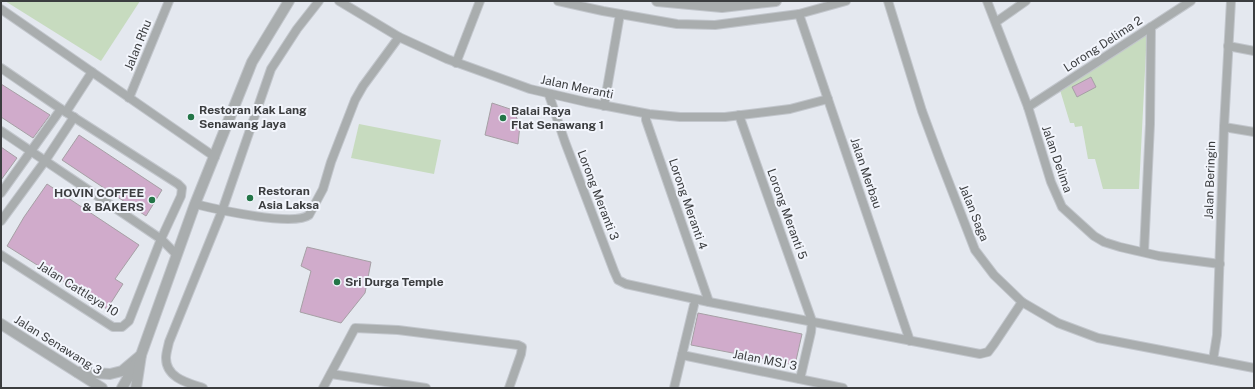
<svg xmlns="http://www.w3.org/2000/svg" width="1255" height="389" font-family="'Public Sans',sans-serif">
<rect width="100%" height="100%" fill="#e4e8ef"/>
<g fill="#c7dbbf">
<polygon points="5,1 140,1 101,61"/>
<polygon points="1147,31 1139,189 1103,189 1095,159 1088,159 1082,126 1075,127 1074,123 1070,123 1060,90"/>
<polygon points="359,124 441,140 434,174 351,158"/>
</g>
<g fill="#d0abcb" stroke="#a6a0a5">
<polygon points="1091,77 1096,87 1077,97 1072,87"/>
<polygon points="1,84 50,115 33,138 1,117"/>
<polygon points="492,103 513,110 520,125 518,144 485,135"/>
<polygon points="79,135 162,190 146,216 62,160"/>
<polygon points="1,147 17,158 1,180"/>
<polygon points="47,184 139,245 115,279 123,284 107,309 7,246 24,217"/>
<polygon points="307,247 371,262 365,293 341,323 300,312 311,271 301,266"/>
<polygon points="698,313 802,334 795,365 691,345"/>
</g>
<g fill="none" stroke-linecap="round" stroke-linejoin="round">
<defs>
<g id="minor">
<polyline points="339,1 399,37 447,59 530,89 586,102 649,114 680,117 725,117 790,109 828,99"/>
<polyline points="558,1 603,11 677,24 715,25 799,14 846,1"/>
<polyline points="888,1 922,111 939,157 975,250 994,275 1022,302 1058,323 1098,338 1254,368"/>
<polyline points="987,1 1028,107 1051,182 1062,207 1094,236 1104,242 1120,247 1159,256 1220,264"/>
<polyline points="1,9 215,157"/>
<polyline points="799,14 910,341"/>
<polyline points="996,22 1026,1"/>
<polyline points="1228,46 1254,51"/>
<polyline points="456,63 480,1"/>
<polyline points="1,68 61,109 178,184 182,188 181,196 161,239 129,321 122,327 113,327 1,255"/>
<polyline points="549,95 565,142 614,271 618,280 626,284 709,302 980,354 988,352 994,344 1022,302"/>
<polyline points="129,98 169,1"/>
<polyline points="604,106 620,14"/>
<polyline points="1028,107 1191,1"/>
<polyline points="66,112 92,72"/>
<polyline points="646,114 646,120 709,302"/>
<polyline points="739,115 812,321 811,332 800,379"/>
<polyline points="1224,127 1254,132"/>
<polyline points="1,131 161,239 176,254"/>
<polyline points="1,193 61,109"/>
<path d="M195,204C215,209 294,227 309,215L323,189L331,162L355,100L363,86L399,37"/>
<polyline points="1,221 45,161 74,117"/>
<polyline points="1144,252 1150,124 1151,27"/>
<polyline points="682,355 843,388"/>
<polyline points="1213,360 1217,335 1224,127 1231,1"/>
<polyline points="331,374 426,388"/>
<path d="M203,388C188,383 166,378 166,358C166,353 168,347 169,342L222,211L271,69L297,29L319,1"/>
<polyline points="323,388 355,328 398,330 518,345 522,347 521,354 509,388"/>
<polyline points="674,388 694,305"/>
</g>
<g id="tertiary">
<polyline points="657,1 722,7 776,1"/>
<polyline points="1,324 102,388"/>
<polyline points="77,372 110,374 122,371 141,355"/>
<polyline points="122,388 137,362"/>
<polyline points="136,388 141,355 195,204 252,62 289,1"/>
</g>
</defs>
<use href="#minor" stroke="#c2c6cc" stroke-width="10"/>
<use href="#tertiary" stroke="#c2c6cc" stroke-width="12"/>
<use href="#minor" stroke="#a9adae" stroke-width="8"/>
<use href="#tertiary" stroke="#a9adae" stroke-width="10"/>
</g>
<g fill="#237547" stroke="#f2f5fc" stroke-width="1.5">
<circle cx="191" cy="117" r="4"/>
<circle cx="503" cy="118" r="4"/>
<circle cx="250" cy="198" r="4"/>
<circle cx="152" cy="200" r="4"/>
<circle cx="337" cy="282" r="4"/>
</g>
<g text-anchor="middle" stroke-width="4" stroke-linejoin="round" paint-order="stroke">
<g font-size="12" fill="#3b3d3f" stroke="#f2f5fc">
<text transform="translate(1103 44) rotate(-33)" y="4">Lorong Delima 2</text>
<text transform="translate(138 45) rotate(-68)" y="4">Jalan Rhu</text>
<text transform="translate(577 87) rotate(12)" y="4">Jalan Meranti</text>
<text transform="translate(1057 159) rotate(71)" y="4">Jalan Delima</text>
<text transform="translate(866 173) rotate(71)" y="4">Jalan Merbau</text>
<text transform="translate(1210 180) rotate(-88)" y="4">Jalan Beringin</text>
<text transform="translate(598 195) rotate(69)" y="4">Lorong Meranti 3</text>
<text transform="translate(688 204) rotate(71)" y="4">Lorong Meranti 4</text>
<text transform="translate(974 213) rotate(68)" y="4">Jalan Saga</text>
<text transform="translate(787 214) rotate(70)" y="4">Lorong Meranti 5</text>
<text transform="translate(78 289) rotate(32)" y="4">Jalan Cattleya 10</text>
<text transform="translate(58 345) rotate(32)" y="4">Jalan Senawang 3</text>
<text transform="translate(765 360) rotate(11)" y="4">Jalan MSJ 3</text>
</g>
<g font-size="12" font-weight="bold" fill="#3b3d3f" stroke="#f2f5fc" text-anchor="start">
<text x="199" y="114">Restoran Kak Lang<tspan x="199" dy="14">Senawang Jaya</tspan></text>
<text x="511" y="115">Balai Raya<tspan x="511" dy="14">Flat Senawang 1</tspan></text>
<text x="258" y="195">Restoran<tspan x="258" dy="14">Asia Laksa</tspan></text>
<text x="144" y="197" text-anchor="end">HOVIN COFFEE<tspan x="144" dy="14">&amp; BAKERS</tspan></text>
<text x="345" y="286">Sri Durga Temple</text>
</g>
</g>
<rect width="1255" height="389" fill="none" stroke="#3b3d3f" stroke-width="4"/>
</svg>
